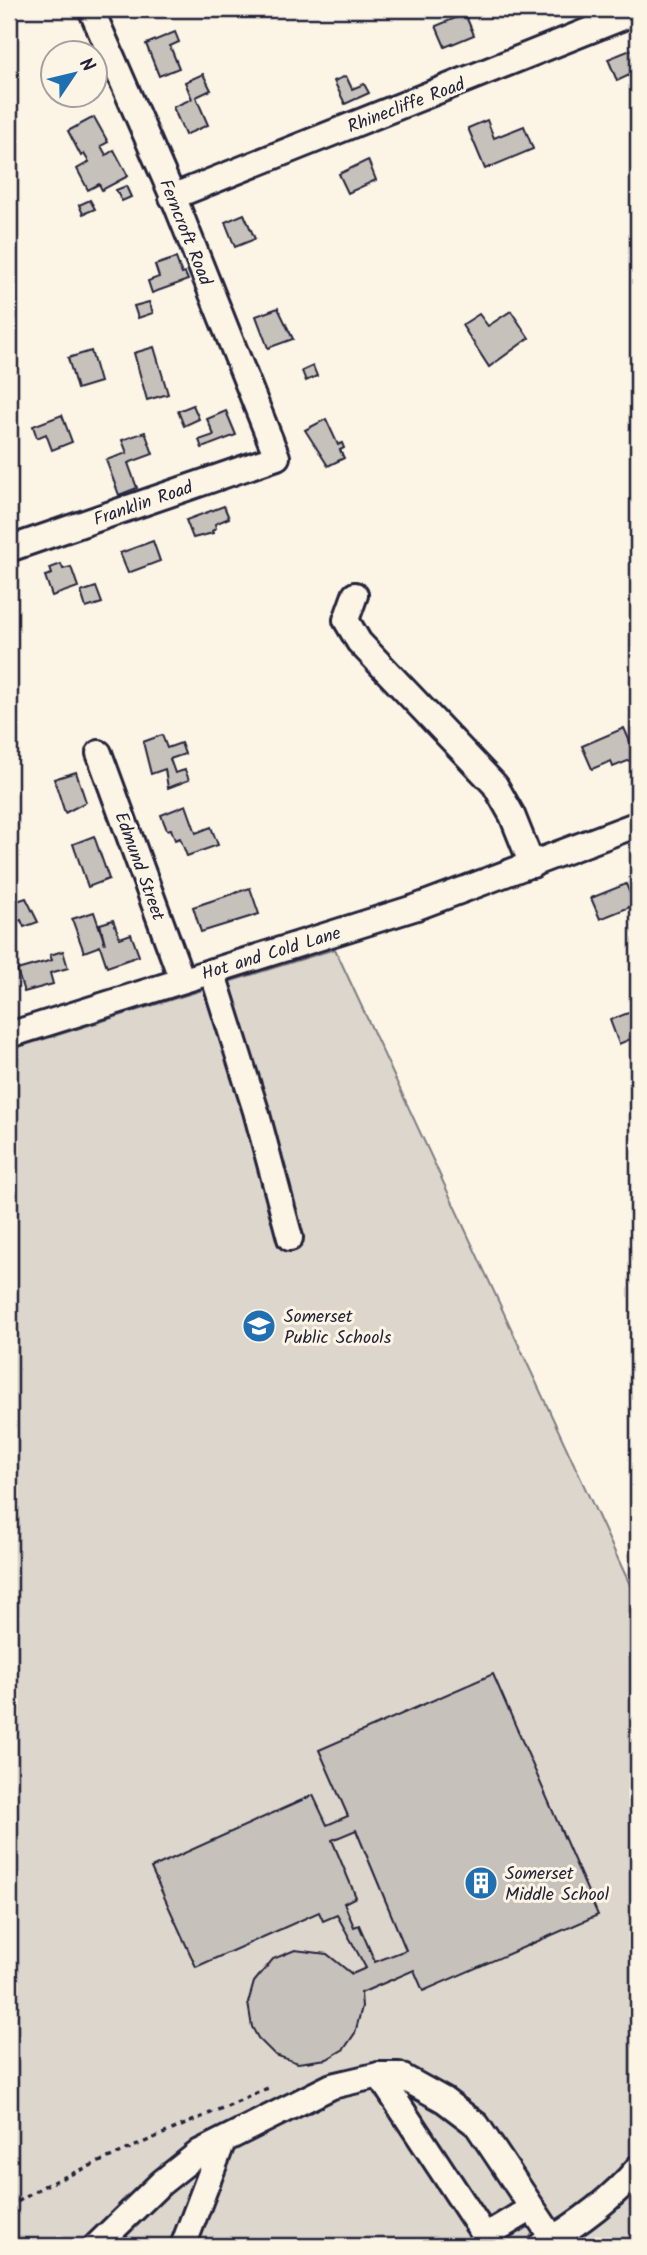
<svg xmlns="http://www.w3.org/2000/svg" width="647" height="2255" font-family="Kalam,sans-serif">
<rect width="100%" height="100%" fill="#fcf5e5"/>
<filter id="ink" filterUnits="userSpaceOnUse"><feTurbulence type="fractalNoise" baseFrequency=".0143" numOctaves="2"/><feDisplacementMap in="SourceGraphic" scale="14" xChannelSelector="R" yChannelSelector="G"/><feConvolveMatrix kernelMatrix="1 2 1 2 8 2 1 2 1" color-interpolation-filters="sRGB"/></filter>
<g filter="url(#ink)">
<polygon fill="#dcd6cc" stroke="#7f7c84" stroke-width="2" points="335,949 638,1602 638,2246 9,2246 9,1050"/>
<g fill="#c6c1bb" stroke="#22223b" stroke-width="2" fill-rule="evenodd">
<polygon points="465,14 474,35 445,47 436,26"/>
<polygon points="175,32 179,42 170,46 179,68 159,76 146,44"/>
<polygon points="638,47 638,71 617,81 608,59"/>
<polygon points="203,74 211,90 196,97 208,125 185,135 173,107 192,99 185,82"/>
<polygon points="346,76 352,89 364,84 369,93 345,104 334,81"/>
<polygon points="94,117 108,142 101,146 106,155 114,150 128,176 102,190 99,184 88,190 77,169 89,162 84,154 81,156 68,131"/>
<polygon points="487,120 494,138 524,126 533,149 485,169 468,128"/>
<polygon points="368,160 376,180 348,193 339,174"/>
<polygon points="126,186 131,197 122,201 116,190"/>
<polygon points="90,200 95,209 83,214 79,205"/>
<polygon points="244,214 255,239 235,247 225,222"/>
<polygon points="176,258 182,274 185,273 188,280 152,293 148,281 159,277 155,265"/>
<polygon points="149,302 153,313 138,318 134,306"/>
<polygon points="278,308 293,339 268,348 256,316"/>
<polygon points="511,311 529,338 489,367 462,325 479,314 488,326"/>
<polygon points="154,347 168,394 147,400 134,353"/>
<polygon points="91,351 100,382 77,389 68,358"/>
<polygon points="313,366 317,376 306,381 302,371"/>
<polygon points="193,405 199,419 184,426 178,411"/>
<polygon points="226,411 236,435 202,448 199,440 214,435 207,419"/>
<polygon points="62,415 72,442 52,450 46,434 37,438 33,426"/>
<polygon points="326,419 338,445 342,443 344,448 340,450 344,458 328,466 305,430"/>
<polygon points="145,432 153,454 128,463 137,488 119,495 106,460 127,453 122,440"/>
<polygon points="224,506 229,518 215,524 216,528 212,531 213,533 193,538 186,520"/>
<polygon points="153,541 160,561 128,573 120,553"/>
<polygon points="61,564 63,569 71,567 78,587 52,596 45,576 52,574 50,568"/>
<polygon points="96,587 102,603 86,608 81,592"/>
<polygon points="624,728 635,753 631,754 633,759 613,767 611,761 592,769 582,746"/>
<polygon points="162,735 167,748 181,743 185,754 170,759 175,773 185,770 189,780 168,788 165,769 151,774 143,742"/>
<polygon points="76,772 86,802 65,813 54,779"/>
<polygon points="186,805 196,833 211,827 218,845 187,856 180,838 175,840 171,829 167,830 161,815"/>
<polygon points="94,836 109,879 88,887 73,844"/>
<polygon points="9,880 10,882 15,880 16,884 11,886 17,901 26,898 38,922 24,927 21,920 11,923"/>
<polygon points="626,884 635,905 600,919 591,898"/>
<polygon points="250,888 259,914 201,932 193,907"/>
<polygon points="94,912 105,944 100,924 113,920 120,938 131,934 139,956 107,967 100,946 84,952 72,919"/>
<polygon points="63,951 68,968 50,973 53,984 24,992 17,970 52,960 50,955"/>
<polygon points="633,1011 638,1036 619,1044 610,1020"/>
<path d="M493,1674L598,1915L423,1991L414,1970L361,1993L362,2007L355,2033L344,2049L327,2059L298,2063L275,2055L258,2038L252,2027L248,2003L254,1982L273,1959L295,1950L327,1954L352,1974L366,1968L337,1915L323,1921L319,1912L196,1967L151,1868L313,1795L327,1825L348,1816L319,1750ZM356,1830L406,1950L375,1962L359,1925L354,1927L344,1903L356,1897L332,1840Z"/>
</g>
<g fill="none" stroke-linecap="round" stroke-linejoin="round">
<defs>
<g id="minor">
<polyline points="172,197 638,11"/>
<polyline points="9,549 277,457 177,206 91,9"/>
<polyline points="355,595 346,620 359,642 495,785 512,815 532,865"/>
<polyline points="99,753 182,980"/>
<polyline points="212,971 256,1111 290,1238"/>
<polyline points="9,1035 417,907 638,824"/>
<polyline points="532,2208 485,2236 379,2075 399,2075 444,2100 477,2125 553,2239 558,2246"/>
<polyline points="96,2246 161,2183 200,2152 332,2086 379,2075"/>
<polyline points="183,2246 223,2141"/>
<path d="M540,2246C575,2226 612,2199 638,2168"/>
</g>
</defs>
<use href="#minor" stroke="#22223b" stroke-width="30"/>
<polyline stroke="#22223b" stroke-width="3.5" stroke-dasharray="5 5" stroke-linecap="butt" points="9,2207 44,2186 268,2088"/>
<use href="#minor" stroke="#fcf5e5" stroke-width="24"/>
</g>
</g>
<defs>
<symbol id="school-disc" viewBox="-11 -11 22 22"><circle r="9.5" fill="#1f6fb2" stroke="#fcf5e5"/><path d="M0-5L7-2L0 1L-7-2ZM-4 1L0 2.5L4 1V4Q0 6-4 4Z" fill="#fff"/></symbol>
<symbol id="building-disc" viewBox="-11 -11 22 22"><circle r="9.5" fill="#1f6fb2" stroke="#fcf5e5"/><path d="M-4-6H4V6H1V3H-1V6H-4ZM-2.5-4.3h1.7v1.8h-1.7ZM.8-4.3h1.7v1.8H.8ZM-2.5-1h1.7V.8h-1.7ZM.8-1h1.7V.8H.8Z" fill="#fff"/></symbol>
</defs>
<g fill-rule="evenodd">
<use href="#school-disc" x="240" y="1307" width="38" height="38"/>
<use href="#building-disc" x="462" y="1864" width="38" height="38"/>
</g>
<g text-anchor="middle" stroke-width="6" stroke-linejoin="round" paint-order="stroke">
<g font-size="18" fill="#22223b" stroke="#fcf5e5">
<text transform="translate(406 105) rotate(-21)" y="6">Rhinecliffe Road</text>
<text transform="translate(186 232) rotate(68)" y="6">Ferncroft Road</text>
<text transform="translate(143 503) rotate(-19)" y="6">Franklin Road</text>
<text transform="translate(140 866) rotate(70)" y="6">Edmund Street</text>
<text transform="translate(271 953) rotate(-17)" y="6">Hot and Cold Lane</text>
</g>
<g font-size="18" fill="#22223b" stroke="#fcf5e5" text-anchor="start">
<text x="284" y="1322">Somerset<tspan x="284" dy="21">Public Schools</tspan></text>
<text x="505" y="1879">Somerset<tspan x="505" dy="21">Middle School</tspan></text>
</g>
</g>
<rect width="647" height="2255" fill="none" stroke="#fcf5e5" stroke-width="35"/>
<rect x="18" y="18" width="612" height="2220" fill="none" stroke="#22223b" stroke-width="2.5" filter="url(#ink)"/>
<g transform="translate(74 74) rotate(55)"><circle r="33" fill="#fcf5e5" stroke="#a5a1a1" stroke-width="2"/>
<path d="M0-5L12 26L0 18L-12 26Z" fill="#1f6fb2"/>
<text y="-10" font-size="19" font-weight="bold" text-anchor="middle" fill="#22223b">N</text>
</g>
</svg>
